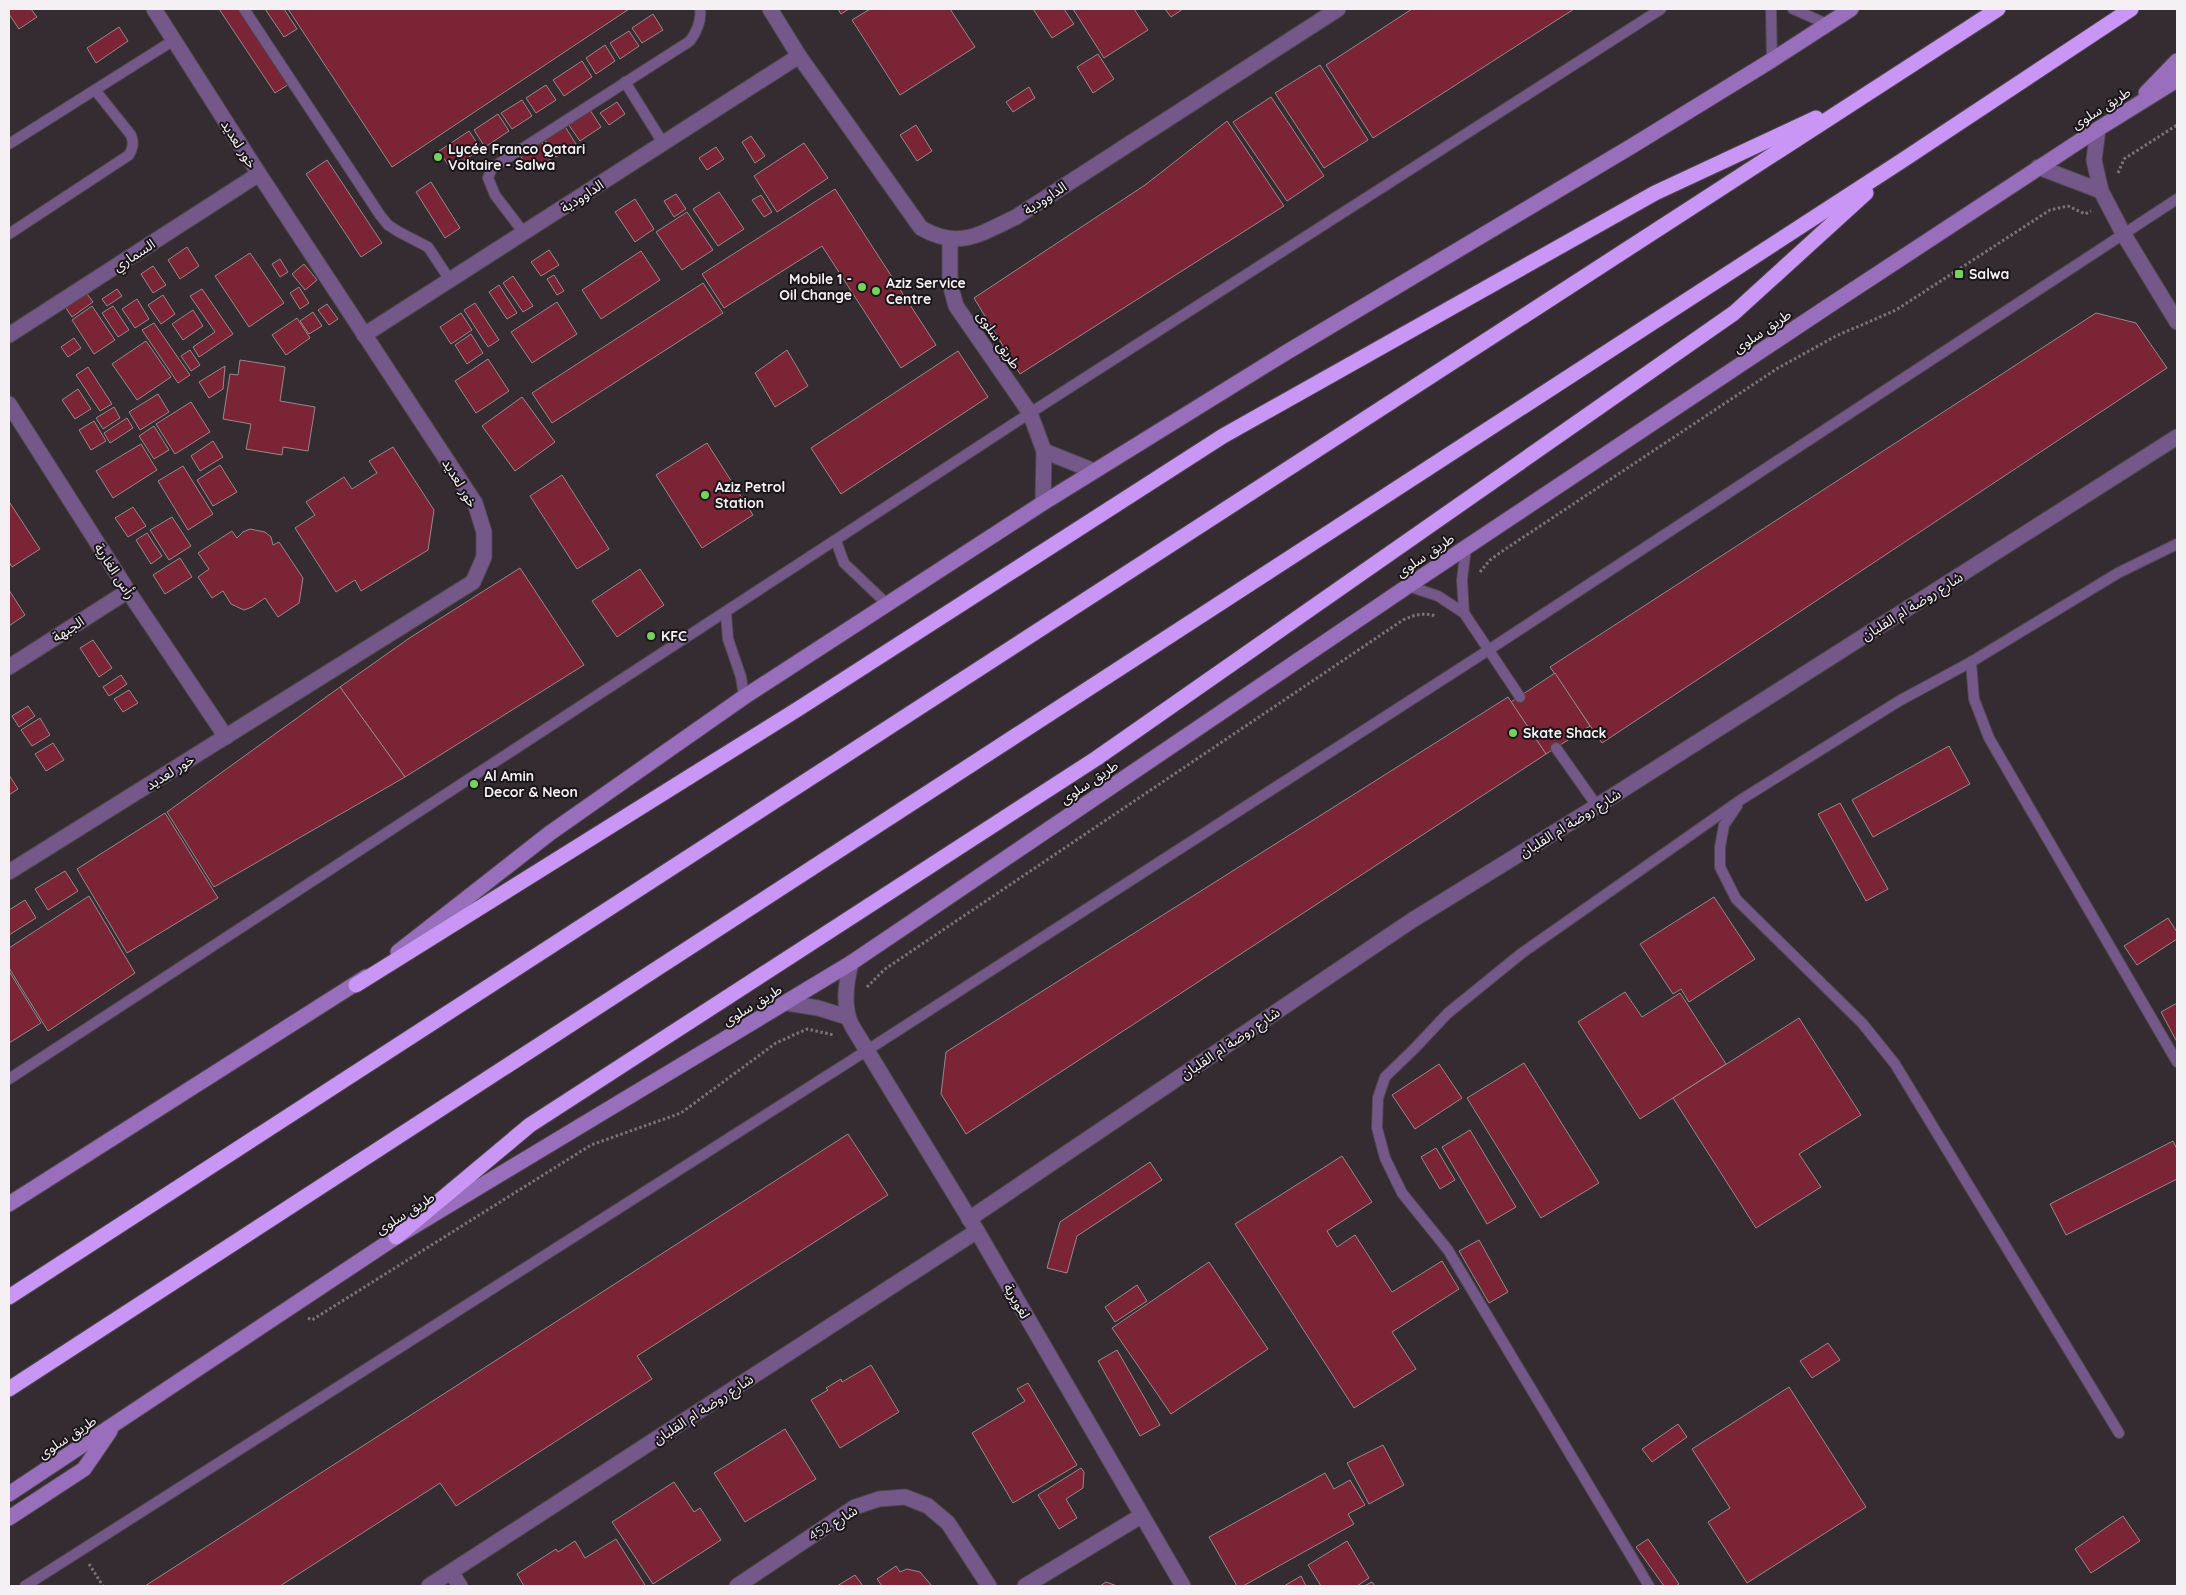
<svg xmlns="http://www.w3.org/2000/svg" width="2186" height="1595" font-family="Quicksand,'Noto Sans Arabic',sans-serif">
<rect width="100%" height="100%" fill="#342c31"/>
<g fill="#7b2436" stroke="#95898a">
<polygon points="9,9 31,9 37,17 19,29 9,14"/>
<polygon points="219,9 239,9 289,84 275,93"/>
<polygon points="265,9 284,9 297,29 284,37"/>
<polygon points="288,9 629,9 392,167"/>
<polygon points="838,9 849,9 841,14"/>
<polygon points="870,9 950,9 975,47 900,95 852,20"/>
<polygon points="1033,9 1064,9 1074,24 1052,38"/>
<polygon points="1073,9 1134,9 1148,30 1104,58"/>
<polygon points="1165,9 1183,9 1171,17"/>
<polygon points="1412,9 1574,9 1373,138 1326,65"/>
<polygon points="653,14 663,30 642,43 632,28"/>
<polygon points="119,27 128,41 96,63 87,48"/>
<polygon points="629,31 639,46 620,59 610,43"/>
<polygon points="605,45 615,61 596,74 586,58"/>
<polygon points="1098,54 1114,79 1093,93 1077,67"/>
<polygon points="582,61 592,77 564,96 553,80"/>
<polygon points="1320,65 1368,140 1324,168 1275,93"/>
<polygon points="546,85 556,100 536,113 526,98"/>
<polygon points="1029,87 1035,98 1013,112 1006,102"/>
<polygon points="1271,97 1324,176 1287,201 1233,122"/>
<polygon points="522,100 532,116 512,129 501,113"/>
<polygon points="617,102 625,114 609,125 600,113"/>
<polygon points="590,110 601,127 580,141 568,124"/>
<polygon points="498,114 509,131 485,147 474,130"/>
<polygon points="1227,121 1284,206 1020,374 974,298 1145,185"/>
<polygon points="564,125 576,144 556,157 544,139"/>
<polygon points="916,125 932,151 917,161 900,135"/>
<polygon points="469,131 481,149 451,169 439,151"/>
<polygon points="751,136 765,156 755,163 742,142"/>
<polygon points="540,140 552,158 531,172 519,154"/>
<polygon points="804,143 828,178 777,212 754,176"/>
<polygon points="716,147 724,159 707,170 699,158"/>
<polygon points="327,160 382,243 361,257 306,174"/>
<polygon points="431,182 460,228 445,238 416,192"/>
<polygon points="835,189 936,345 901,368 822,246 724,308 702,274"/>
<polygon points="719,192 744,229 718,246 693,209"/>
<polygon points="676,194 686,209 674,217 664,201"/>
<polygon points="761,195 772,212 764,217 752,200"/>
<polygon points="635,199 654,229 635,242 615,212"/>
<polygon points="687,212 713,250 682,270 656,232"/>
<polygon points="187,247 199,266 180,279 168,260"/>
<polygon points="549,250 559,265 541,276 531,262"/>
<polygon points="641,251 660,280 601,319 582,290"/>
<polygon points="250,253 284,303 249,327 215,276"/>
<polygon points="280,259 288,272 280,277 272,264"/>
<polygon points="304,264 317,280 305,290 292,274"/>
<polygon points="153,266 166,285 153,293 141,274"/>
<polygon points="554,275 564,291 557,295 547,279"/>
<polygon points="513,276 533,306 523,312 503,283"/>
<polygon points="703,283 723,313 552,423 532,393"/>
<polygon points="499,285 517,313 507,319 489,292"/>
<polygon points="299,287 309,303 300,309 290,293"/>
<polygon points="117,289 122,296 107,306 102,299"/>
<polygon points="202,289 233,334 199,357 193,347 215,332 190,296"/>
<polygon points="85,291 93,302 72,317 64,305"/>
<polygon points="163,295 175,314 161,324 148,305"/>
<polygon points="137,299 149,319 135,328 122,309"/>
<polygon points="557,302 577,334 532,363 511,332"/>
<polygon points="475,303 499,340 488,347 464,310"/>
<polygon points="327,304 338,319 329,325 318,310"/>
<polygon points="92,306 115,340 94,354 72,320"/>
<polygon points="113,306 129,330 118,337 102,313"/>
<polygon points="193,310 203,326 183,340 172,324"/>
<polygon points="313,312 322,326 309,334 300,321"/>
<polygon points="461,313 472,330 451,344 440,327"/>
<polygon points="2096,313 2136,323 2167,368 1602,743 1550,667"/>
<polygon points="297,318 310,338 286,355 272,335"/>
<polygon points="154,323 190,375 178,383 142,330"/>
<polygon points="471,334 483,353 467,364 455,345"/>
<polygon points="74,338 81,348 68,357 61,347"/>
<polygon points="146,341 171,377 137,400 112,364"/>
<polygon points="190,350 200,365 191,371 181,356"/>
<polygon points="787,350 808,386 775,407 755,373"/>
<polygon points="958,351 988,397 841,494 811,448"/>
<polygon points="488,359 509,391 476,413 455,381"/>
<polygon points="240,360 285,367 280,401 315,407 308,451 283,447 282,455 246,449 251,424 223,419 230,374 238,375"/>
<polygon points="225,366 223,389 209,398 199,382"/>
<polygon points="88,367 112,404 100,411 76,375"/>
<polygon points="78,389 91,409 75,419 62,400"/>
<polygon points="158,394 169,412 140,430 129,412"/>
<polygon points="522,397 555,442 515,471 482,426"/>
<polygon points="191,402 210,432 175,454 156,424"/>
<polygon points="114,407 120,418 103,429 96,418"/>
<polygon points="127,418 133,428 110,443 104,433"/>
<polygon points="94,421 106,441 91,450 79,430"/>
<polygon points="154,426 169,450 154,459 139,436"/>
<polygon points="213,441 223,457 200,471 191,456"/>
<polygon points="707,443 753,515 702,548 656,475"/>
<polygon points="141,444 157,470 113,498 96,471"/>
<polygon points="393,447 434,510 428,550 361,591 355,580 336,592 295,528 315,515 306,502 344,477 352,489 377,473 369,461"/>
<polygon points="220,465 237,492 213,506 197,480"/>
<polygon points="183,466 213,514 188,530 158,481"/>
<polygon points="562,475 609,549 577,569 530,496"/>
<polygon points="10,503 40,549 12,567 9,562 9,504"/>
<polygon points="133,507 146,526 128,537 115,518"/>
<polygon points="172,517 191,546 169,560 150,530"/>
<polygon points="250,529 265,532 271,537 273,545 279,542 303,578 299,603 278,617 265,598 252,607 244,610 231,604 223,591 212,598 198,577 209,569 198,553 232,531 237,538 243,532"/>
<polygon points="147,533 162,556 151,564 136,540"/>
<polygon points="180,558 192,577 165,594 153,575"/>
<polygon points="520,568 584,665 405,777 340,687 411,637"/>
<polygon points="640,569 664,605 617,637 592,601"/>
<polygon points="9,590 25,615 9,626"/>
<polygon points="93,640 112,668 99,677 80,648"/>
<polygon points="1555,673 1590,726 1546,754 1511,702"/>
<polygon points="121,675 127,684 109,696 103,687"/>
<polygon points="340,687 405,777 214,887 167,812"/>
<polygon points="129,690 138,703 123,712 114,699"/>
<polygon points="1508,697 1546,754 966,1134 941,1094 946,1052"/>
<polygon points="28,706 35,716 19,727 12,716"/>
<polygon points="40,718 50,735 32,746 21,730"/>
<polygon points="53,743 64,760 46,771 35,754"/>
<polygon points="1949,746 1970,784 1873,837 1852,800"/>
<polygon points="9,775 18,789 9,795"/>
<polygon points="1840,803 1888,889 1866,901 1818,814"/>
<polygon points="165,813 218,898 127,953 77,869"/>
<polygon points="65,871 78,891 48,910 35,889"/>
<polygon points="89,896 135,973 48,1031 9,968 9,948"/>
<polygon points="1714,897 1755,959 1689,1002 1681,989 1673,994 1640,944"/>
<polygon points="25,900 36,918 9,935 9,910"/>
<polygon points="2168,918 2177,932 2177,939 2137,965 2124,946"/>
<polygon points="9,971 41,1023 9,1043"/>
<polygon points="1625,992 1642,1017 1680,993 1726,1064 1640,1119 1578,1022"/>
<polygon points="2177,1003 2177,1042 2161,1012"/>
<polygon points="1799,1018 1861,1115 1799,1154 1821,1187 1756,1228 1673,1098"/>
<polygon points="1524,1063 1599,1183 1541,1218 1467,1098"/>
<polygon points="1439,1064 1462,1098 1415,1129 1392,1095"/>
<polygon points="1470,1130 1516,1207 1487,1224 1442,1147"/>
<polygon points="848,1134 888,1195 637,1356 652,1379 456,1506 440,1483 280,1586 145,1586"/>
<polygon points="2173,1141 2177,1149 2177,1179 2066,1235 2050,1204"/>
<polygon points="1436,1148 1455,1180 1440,1189 1421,1157"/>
<polygon points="1342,1156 1372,1202 1327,1231 1337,1247 1355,1235 1392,1292 1442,1261 1459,1289 1392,1332 1416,1369 1354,1408 1235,1224"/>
<polygon points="1150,1162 1162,1180 1077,1236 1067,1273 1047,1268 1060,1222"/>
<polygon points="1479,1240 1508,1292 1489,1303 1459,1251"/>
<polygon points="1209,1262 1268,1349 1171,1414 1112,1328"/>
<polygon points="1137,1285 1147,1301 1115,1322 1105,1307"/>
<polygon points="1828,1343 1840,1360 1812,1378 1800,1361"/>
<polygon points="1117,1350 1160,1425 1140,1436 1098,1361"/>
<polygon points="871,1365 899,1412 840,1448 811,1400 828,1390 826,1388 841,1379 842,1382"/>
<polygon points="1028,1383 1077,1465 1013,1503 972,1433 1025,1401 1017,1389"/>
<polygon points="1789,1387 1866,1507 1747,1583 1708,1522 1730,1508 1692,1449"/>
<polygon points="1678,1424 1687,1437 1652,1462 1642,1449"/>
<polygon points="785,1429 816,1479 745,1522 714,1473"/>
<polygon points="1383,1445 1404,1485 1369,1504 1347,1463"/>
<polygon points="1081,1468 1084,1472 1083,1488 1066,1499 1077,1518 1059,1529 1038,1495"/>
<polygon points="1325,1473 1334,1489 1350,1480 1365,1505 1348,1514 1354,1524 1243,1586 1237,1586 1209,1537"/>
<polygon points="674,1482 694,1512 700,1508 721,1540 653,1584 612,1522"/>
<polygon points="2123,1516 2140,1541 2091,1573 2075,1549"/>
<polygon points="616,1539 645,1585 642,1586 524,1586 517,1574 556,1549 558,1552 575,1541 585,1558"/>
<polygon points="1648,1539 1679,1584 1676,1586 1664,1586 1636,1547"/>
<polygon points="1347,1541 1369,1578 1357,1586 1321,1586 1308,1565"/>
<polygon points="896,1566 900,1572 907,1569 920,1572 932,1586 882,1586 877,1579"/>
<polygon points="855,1575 863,1586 837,1586"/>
<polygon points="1301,1576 1306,1586 1284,1586"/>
<polygon points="1106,1582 1117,1586 1100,1586"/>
<polygon points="1372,1582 1375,1586 1364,1586"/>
</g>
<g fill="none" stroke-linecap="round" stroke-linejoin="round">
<defs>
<g id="lane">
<polyline points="244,9 380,215 388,225 399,232 428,247 450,280"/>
<polyline points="1771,9 1772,60"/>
<polyline points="1793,9 1827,24"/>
<polyline points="625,82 663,143"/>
<polyline points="9,144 174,40"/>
<path d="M524,233L495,195L488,178L492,168L690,41C697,31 702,21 700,9"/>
<path d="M9,234L129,155C133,148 134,143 131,135L95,90"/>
<polyline points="836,541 844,563 887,604"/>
<polyline points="2177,544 2118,573 1971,662 1974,699 1989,738 2177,1062"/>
<polyline points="1408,586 1438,596 1464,613 1520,697"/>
<polyline points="726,613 728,639 741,677 744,697"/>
<polyline points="1464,613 1462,580 1466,548"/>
<polyline points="1556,748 1597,806"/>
<polyline points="1737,806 1724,825 1720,847 1720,867 1736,899 1862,1023 1895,1064 2119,1433"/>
<polyline points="9,1079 1030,413 1661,9"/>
<polyline points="25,1586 866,1051 1487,651 2177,199"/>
<polyline points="1649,1586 1448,1250 1402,1193 1385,1158 1377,1128 1378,1098 1385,1077 1414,1049 1448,1013 1522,953 1742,799 1899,701 1971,662"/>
</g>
<g id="street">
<path d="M770,9L799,56L921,228C959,250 980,234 1016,217L1338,9"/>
<polyline points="2098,129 2094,160 2101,191 2124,235 2177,322"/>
<polyline points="2038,167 2101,191"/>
<polyline points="950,240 950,284 956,306 1030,413 1044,451 1043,503"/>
<polyline points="9,335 259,174"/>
<polyline points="364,335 799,56"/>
<polyline points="9,404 128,591 226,737"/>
<polyline points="1044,451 1094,471"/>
<polyline points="9,667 128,591"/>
<polyline points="9,872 473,582 484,557 484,532 475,503 259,174 154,9"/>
<path d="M851,963C846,983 842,1007 852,1026L977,1231L1183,1586"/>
<polyline points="787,1003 818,1008 847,1017"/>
<polyline points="969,1219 1411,921 1597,806 2177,437"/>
<polyline points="451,1572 460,1586"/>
<polyline points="429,1586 977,1231"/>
<polyline points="737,1586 855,1507 879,1499 905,1497 928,1506 948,1523 989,1586"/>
<polyline points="1025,1586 1141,1516"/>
</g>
<g id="secondary">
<polyline points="2146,93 2177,61"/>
<polyline points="398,952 550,833 744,697 1043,503 1287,352 1632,146 1772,60 1851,9"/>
<polyline points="9,1204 366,977"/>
<polyline points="9,1494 396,1237 851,963 1408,586 1830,305 2098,129 2177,80"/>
<polyline points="9,1518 84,1469 110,1431"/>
</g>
<g id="highway">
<polyline points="356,985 798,709 1223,436 1655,193 1816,118"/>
<polyline points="396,1237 530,1125 1097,758 1734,313 1866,193"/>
<polyline points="9,1297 1998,9"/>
<polyline points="9,1389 1900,162 2131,9"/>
</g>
</defs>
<use href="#lane" stroke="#4f474c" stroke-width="12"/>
<use href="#street" stroke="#4f474c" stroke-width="17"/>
<use href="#secondary" stroke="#4f474c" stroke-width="17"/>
<use href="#highway" stroke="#4f474c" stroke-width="17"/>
<g stroke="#7a7377" stroke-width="3" stroke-dasharray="2.5 2.5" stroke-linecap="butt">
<polyline points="2118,173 2124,159 2177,125"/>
<polyline points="1480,572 1490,560 1504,550 1778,368 1836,336 1896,310 2050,210 2068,206 2085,214 2091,211"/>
<path d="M867,987L885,969L1403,620C1414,615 1423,612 1435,616"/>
<polyline points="308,1318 312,1320 591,1145 681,1113 776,1043 807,1029 834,1035"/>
<polyline points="89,1564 103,1586"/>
</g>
<use href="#lane" stroke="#735889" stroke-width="10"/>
<use href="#street" stroke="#735889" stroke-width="15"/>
<use href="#secondary" stroke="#996ebc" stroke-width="15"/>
<use href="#highway" stroke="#ca96f6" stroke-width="15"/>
</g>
<g fill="#75d25a" stroke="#191518" stroke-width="2">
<circle cx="438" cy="157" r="5"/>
<rect x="1954" y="269" width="10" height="10" rx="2.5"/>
<circle cx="862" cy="287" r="5"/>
<circle cx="876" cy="291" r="5"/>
<circle cx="705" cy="495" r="5"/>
<circle cx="651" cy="636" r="5"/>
<circle cx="1513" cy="733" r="5"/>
<circle cx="474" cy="784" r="5"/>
</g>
<g text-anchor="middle" stroke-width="4" stroke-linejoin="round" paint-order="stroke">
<g font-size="14" fill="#f5f0f3" stroke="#191518">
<text transform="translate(2101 108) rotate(-32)" y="5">طريق سلوى</text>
<text transform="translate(239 144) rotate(58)" y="5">خور لعديد</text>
<text transform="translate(582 196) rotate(-33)" y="5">الداوودية</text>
<text transform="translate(1045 198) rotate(-33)" y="5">الداوودية</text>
<text transform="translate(134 255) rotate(-33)" y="5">السماري</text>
<text transform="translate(1762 331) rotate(-34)" y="5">طريق سلوى</text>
<text transform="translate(999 340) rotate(56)" y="5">طريق سلوى</text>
<text transform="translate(460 483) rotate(59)" y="5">خور لعديد</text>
<text transform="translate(1425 555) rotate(-34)" y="5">طريق سلوى</text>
<text transform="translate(115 571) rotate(57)" y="5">رأس الغارية</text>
<text transform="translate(1912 606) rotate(-32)" y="5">شارع روضة ام القلبان</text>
<text transform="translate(68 629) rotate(-33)" y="5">الجبهة</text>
<text transform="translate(170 772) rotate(-32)" y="5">خور لعديد</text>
<text transform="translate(1089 782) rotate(-34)" y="5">طريق سلوى</text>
<text transform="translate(1570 823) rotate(-32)" y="5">شارع روضة ام القلبان</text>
<text transform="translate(752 1005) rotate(-31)" y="5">طريق سلوى</text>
<text transform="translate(1230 1043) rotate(-34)" y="5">شارع روضة ام القلبان</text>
<text transform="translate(405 1213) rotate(-32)" y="5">طريق سلوى</text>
<text transform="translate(1017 1301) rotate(60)" y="5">لغويرية</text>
<text transform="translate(703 1409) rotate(-33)" y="5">شارع روضة ام القلبان</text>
<text transform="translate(67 1437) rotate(-33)" y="5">طريق سلوى</text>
<text transform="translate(833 1523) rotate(-32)" y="5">شارع 452</text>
</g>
<g font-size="14" font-weight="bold" fill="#f5f0f3" stroke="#191518" text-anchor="start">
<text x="448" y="154">Lycée Franco Qatari<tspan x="448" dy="16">Voltaire - Salwa</tspan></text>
<text x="1969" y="279">Salwa</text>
<text x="852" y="284" text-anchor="end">Mobile 1 -<tspan x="852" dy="16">Oil Change</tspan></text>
<text x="886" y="288">Aziz Service<tspan x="886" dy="16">Centre</tspan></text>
<text x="715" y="492">Aziz Petrol<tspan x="715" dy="16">Station</tspan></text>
<text x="661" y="641">KFC</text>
<text x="1523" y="738">Skate Shack</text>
<text x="484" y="781">Al Amin<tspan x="484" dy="16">Decor &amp; Neon</tspan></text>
</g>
</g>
<rect width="2186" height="1595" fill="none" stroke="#f5f0f3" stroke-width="20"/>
</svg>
